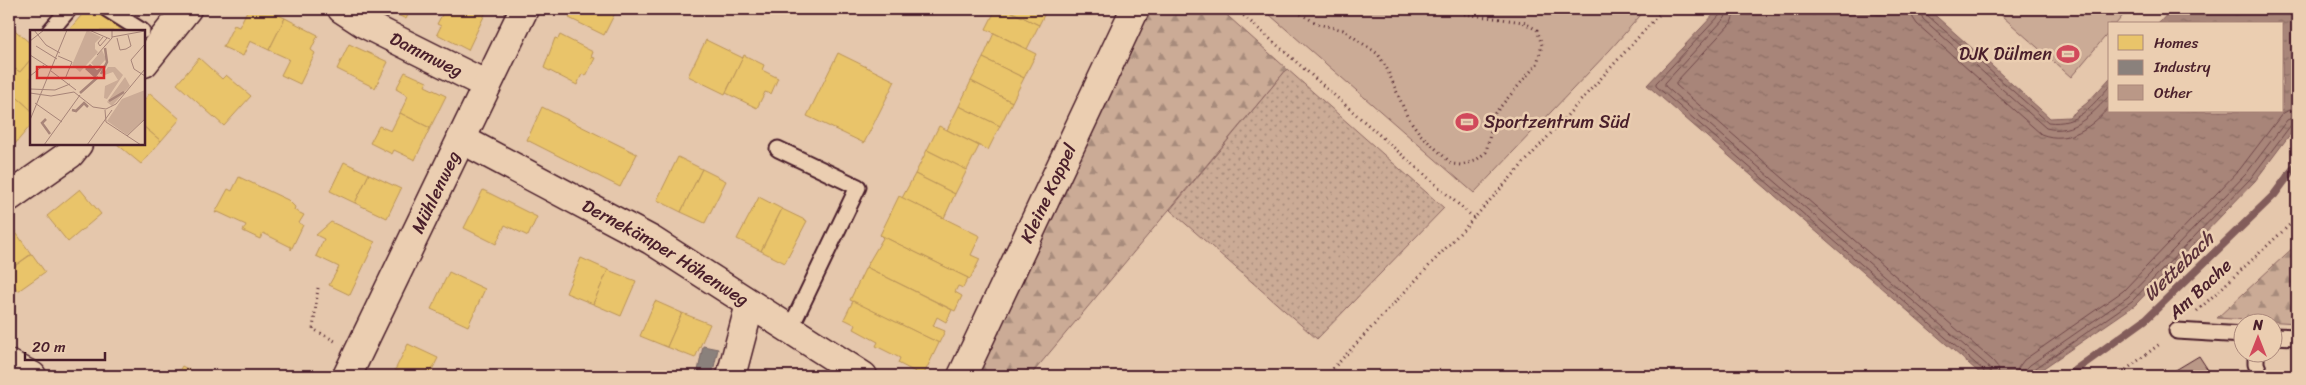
<svg xmlns="http://www.w3.org/2000/svg" width="2306" height="385" font-family="Sriracha,sans-serif">
<defs>
<pattern id="forest-firs" width="22" height="20" patternUnits="userSpaceOnUse" patternTransform="scale(1.25)"><rect width="22" height="20" fill="#cbab96"/><path d="M5 1l3.5 6h-7zM16 11l3.5 6h-7z" fill="#a78b7b"/></pattern>
<pattern id="park-dots" width="8" height="8" patternUnits="userSpaceOnUse" patternTransform="scale(1.25)"><rect width="8" height="8" fill="#cbab96"/><path d="M2 2h.1M6 6h.1" fill="none" stroke="#a78b7b" stroke-width="1.8" stroke-linecap="round"/></pattern>
<pattern id="water-ripples" width="26" height="14" patternUnits="userSpaceOnUse" patternTransform="scale(1.25)"><rect width="26" height="14" fill="#a88579"/><path d="M2 4q2-2 4 0t4 0M15 11q2-2 4 0t4 0" fill="none" stroke="#8b6c63"/></pattern>
</defs>
<rect width="100%" height="100%" fill="#e5c7ac"/>
<filter id="ink" filterUnits="userSpaceOnUse"><feTurbulence type="fractalNoise" baseFrequency=".02" numOctaves="2"/><feDisplacementMap in="SourceGraphic" scale="10" xChannelSelector="R" yChannelSelector="G"/><feConvolveMatrix kernelMatrix="1 2 1 2 8 2 1 2 1" color-interpolation-filters="sRGB"/></filter>
<g filter="url(#ink)">
<g fill="url(#forest-firs)" stroke="#8a6560">
<polygon points="1146,9 1220,9 1287,69 1030,376 973,376"/>
<polygon points="2297,244 2297,323 2217,318"/>
</g>
<polygon fill="url(#park-dots)" stroke="#8a6560" points="1287,69 1444,208 1317,339 1170,210"/>
<g fill="#cbab96" stroke="#8a6560">
<polygon points="1263,9 1646,9 1610,50 1474,193"/>
<polygon points="1994,9 2128,9 2116,24 2110,24 2110,31 2071,77"/>
</g>
<polygon fill="url(#water-ripples)" stroke="#825c5a" points="1719,9 1928,9 2050,118 2069,117 2087,103 2110,78 2110,111 2282,111 2282,24 2158,24 2172,9 2297,9 2297,125 2255,181 2135,305 2032,376 1983,376 1647,85"/>
<g fill="#e9c46a" stroke="#b99257">
<polygon points="87,9 93,9 123,31 68,31"/>
<polygon points="248,9 265,9 285,18 269,50 250,41 243,56 223,47 234,25 239,27"/>
<polygon points="385,9 411,9 406,19"/>
<polygon points="445,9 487,10 468,50 437,34 441,26 437,24"/>
<polygon points="570,9 617,9 604,35 569,18 570,15 567,14"/>
<polygon points="996,9 1006,9 1039,25 1027,49 986,29"/>
<polygon points="1006,9 1047,9 1039,25"/>
<polygon points="285,18 318,35 311,50 315,53 300,84 281,75 289,59 269,50"/>
<polygon points="10,26 31,44 31,59 20,72 15,69 9,77"/>
<polygon points="994,33 1036,54 1024,78 983,58"/>
<polygon points="560,35 593,52 591,57 595,58 586,76 582,74 577,85 544,68 555,38 558,39"/>
<polygon points="706,40 743,58 725,94 688,76"/>
<polygon points="349,44 388,62 375,88 337,69"/>
<polygon points="838,53 895,81 864,143 807,116"/>
<polygon points="744,55 764,65 762,70 778,78 771,94 765,92 757,108 726,93"/>
<polygon points="199,58 222,79 226,75 251,96 224,126 177,84"/>
<polygon points="983,58 1024,78 1012,102 971,81"/>
<polygon points="31,59 31,110 9,90 9,77 15,69 20,72"/>
<polygon points="405,72 427,82 425,86 446,96 430,128 400,113 408,96 396,89"/>
<polygon points="971,81 1012,102 1000,126 959,106"/>
<polygon points="9,90 31,110 31,125 15,144 11,140 9,143"/>
<polygon points="150,93 180,119 161,141 144,127 144,100"/>
<polygon points="959,106 1000,126 988,150 947,130"/>
<polygon points="542,107 637,154 620,187 527,140"/>
<polygon points="400,113 430,128 415,160 394,150 392,154 370,143 379,126 391,131"/>
<polygon points="939,126 979,146 967,170 927,150"/>
<polygon points="144,127 161,141 141,164 117,144 144,144"/>
<polygon points="927,150 967,170 955,194 915,174"/>
<polygon points="678,157 702,169 681,212 657,200"/>
<polygon points="344,162 369,174 355,203 330,191"/>
<polygon points="702,169 726,181 705,223 681,212"/>
<polygon points="369,174 401,189 387,218 355,203"/>
<polygon points="915,174 955,194 944,218 902,198"/>
<polygon points="239,177 288,200 295,207 294,210 304,215 299,223 303,225 291,250 291,247 263,233 260,239 243,231 246,225 218,212 215,213 228,189 232,191"/>
<polygon points="80,189 101,214 68,242 47,216"/>
<polygon points="483,190 537,217 528,236 505,225 496,244 464,228"/>
<polygon points="899,196 980,236 971,255 980,259 970,279 880,235"/>
<polygon points="759,197 782,209 761,251 737,239"/>
<polygon points="782,209 807,221 785,263 761,251"/>
<polygon points="331,222 375,242 350,295 329,285 339,267 316,256 324,239 316,235"/>
<polygon points="10,224 31,254 9,270 9,225"/>
<polygon points="880,235 968,278 963,288 958,286 955,292 962,296 955,311 866,267 883,238"/>
<polygon points="32,254 45,272 18,291 9,278 9,270"/>
<polygon points="581,258 608,270 593,304 566,293"/>
<polygon points="866,267 952,310 946,322 937,317 933,326 945,331 939,343 850,300"/>
<polygon points="608,270 636,281 621,316 593,304"/>
<polygon points="449,272 485,289 468,326 431,309"/>
<polygon points="655,301 682,313 667,347 640,336"/>
<polygon points="853,301 939,343 923,376 898,363 900,358 876,346 878,342 854,329 856,325 844,319"/>
<polygon points="682,313 710,324 695,358 667,347"/>
<polygon points="408,344 438,358 429,376 408,376 395,370"/>
<polygon points="182,366 195,373 193,376 176,376"/>
</g>
<polygon fill="#8a817c" stroke="#776464" points="703,346 718,349 712,376 697,376"/>
<g fill="none" stroke-linecap="round" stroke-linejoin="round">
<g stroke="#70484a" stroke-width="1">
<polyline points="1722,9 1721,14 1656,83 1656,86 1983,370 1986,376"/>
<polyline points="1728,9 1725,18 1665,83 1665,86 1988,366 1992,376"/>
<polyline points="1736,9 1731,23 1676,82 1676,85 1992,360 1998,367 1999,376"/>
<path d="M1911,9L1913,18L1917,24L2041,134C2069,145 2093,126 2110,106"/>
<path d="M1919,9L1923,19L2046,128C2074,135 2092,114 2110,95"/>
<path d="M1925,9L1927,15L2048,122C2078,126 2091,106 2110,86"/>
<polyline points="2017,376 2018,368 2024,360 2123,291 2240,169 2282,114 2289,110 2297,109"/>
<polyline points="2024,376 2026,369 2030,365 2128,297 2246,174 2287,120 2297,116"/>
<polyline points="2031,376 2033,370 2132,301 2251,178 2291,125 2297,123"/>
</g>
<polyline stroke="#825c5a" stroke-width="8" points="2067,376 2146,319 2274,195 2297,164"/>
</g>
<polygon fill="#ba9887" stroke="#4a1f2b" points="2199,356 2212,376 2171,376 2169,374"/>
<g fill="none" stroke-linecap="round" stroke-linejoin="round">
<defs>
<g id="service">
<polyline points="107,9 142,31"/>
<polyline points="50,31 69,9"/>
<polyline points="778,149 858,187 790,329"/>
<polyline points="2177,331 2244,335"/>
<polyline points="2274,336 2297,337"/>
<polyline points="2256,352 2256,364 2261,376"/>
</g>
<g id="minor">
<path id="s1" d="M342,9L365,24L487,85"/>
<polyline points="144,63 187,9"/>
<path id="s2" d="M461,139L651,240L863,376"/>
<polyline points="9,197 70,154 78,144"/>
<polyline points="9,364 32,376"/>
<polyline points="731,376 750,304"/>
<path id="s3" d="M962,376L1135,9"/>
</g>
<g id="tertiary">
<path id="s4" d="M347,376L524,9"/>
</g>
</defs>
<use href="#service" stroke="#4a1f2b" stroke-width="19"/>
<use href="#minor" stroke="#4a1f2b" stroke-width="31"/>
<use href="#tertiary" stroke="#4a1f2b" stroke-width="31"/>
<g stroke="#4a1f2b" stroke-width="3" stroke-dasharray="1 4" stroke-linecap="butt">
<polyline points="1236,9 1474,218"/>
<polyline points="1292,9 1318,24 1343,30 1378,54 1387,69 1407,116 1420,134 1452,164 1461,165 1475,161 1486,152 1495,113 1537,64 1542,45 1537,30 1523,22 1465,14 1455,9"/>
<polyline points="318,288 313,329 335,341"/>
<polyline points="2197,311 2297,218"/>
<polyline points="1326,376 1474,218 1664,9"/>
<polyline points="2118,376 2161,343"/>
</g>
<use href="#service" stroke="#ebceb1" stroke-width="15"/>
<use href="#minor" stroke="#ebceb1" stroke-width="28"/>
<use href="#tertiary" stroke="#ebceb1" stroke-width="28"/>
</g>
</g>
<defs>
<symbol id="stadium-bare" viewBox="-9 -9 18 18"><path d="M0-5a6.5 5 0 1 0 0 10a6.5 5 0 1 0 0-10ZM-3.5-1.8h7v3.6h-7Z" fill="#d1495b" stroke="#ebceb1" stroke-width="2.5" paint-order="stroke"/></symbol>
</defs>
<g fill-rule="evenodd">
<use href="#stadium-bare" x="2052" y="38" width="32" height="32"/>
<use href="#stadium-bare" x="1451" y="106" width="32" height="32"/>
</g>
<g text-anchor="middle" stroke-width="5" stroke-linejoin="round" paint-order="stroke">
<g font-size="18" fill="#4a1f2b" stroke="#ebceb1" text-anchor="end">
<text x="2052" y="60">DJK Dülmen</text>
<text x="1484" y="128" text-anchor="start">Sportzentrum Süd</text>
</g>
<g font-size="18" fill="#4a1f2b" stroke="#ebceb1">
<text dy="6" stroke="none"><textPath href="#s1" startOffset="96">Dammweg</textPath></text>
<text dy="6" stroke="none"><textPath href="#s3" startOffset="202">Kleine Koppel</textPath></text>
<text dy="6" stroke="none"><textPath href="#s4" startOffset="204">Mühlenweg</textPath></text>
<text dy="6" stroke="none"><textPath href="#s2" startOffset="234">Dernekämper Höhenweg</textPath></text>
<text transform="translate(2200 289) rotate(-43)" y="6">Am Bache</text>
</g>
<g font-size="19" font-style="italic" fill="#5d333b" stroke="#ebceb1">
<text transform="translate(2178 266) rotate(-44)" y="7">Wettebach</text>
</g>
</g>
<g transform="translate(30 30)">
<rect width="115" height="115" fill="#e5c7ac"/>
<path d="M78,37H85L93,45L77,69L74,68L75,56L88,50L83,42L72,46ZM95,47L100,56L82,76L77,72Z" fill="#cbab96"/>
<path d="M115,60V89L97,105L77,91L92,69Z" fill="#cbab96"/>
<path d="M57,0L71,7L65,13V19L68,22L50,42L42,35ZM72,20L76,29L67,39L61,33Z" fill="#cbab96"/>
<path d="M60,34L67,40L76,34L65,48L55,39Z" fill="#a88579"/>
<path fill="none" stroke="#a88579" stroke-width="2.5" d="M71,44L77,32L75,18M50,63L68,47M79,71L94,62M42,80L46,81L54,73L58,77M16,89L12,93L20,104"/>
<path fill="none" stroke="#a78478" stroke-width="1" d="M4,0L16,15L30,23M59,0L80,9M73,7L68,13L70,16L77,8M82,7L115,1M87,8L90,20L96,19L101,16L98,5M0,11L14,0M115,14L101,30L104,39L115,46M6,16L27,29M0,25L22,39M67,25L82,8V0M28,26L42,32L35,49M21,41L46,60M0,46L14,35M0,59L25,60L40,54M0,63L21,66L44,62L63,77L76,79L86,74L115,39M5,73L32,92M75,80L76,92L111,115M0,90L37,0M97,106L115,89M14,115L50,65M57,115L82,80"/>
<path fill="#d62828" fill-opacity="0.15" stroke="#d62828" stroke-width="2.5" d="M7,37H74V48H7Z"/>
<rect width="115" height="115" fill="none" stroke="#4a1f2b" stroke-width="2.5"/>
</g>
<rect width="2306" height="385" fill="none" stroke="#ebceb1" stroke-width="30"/>
<rect x="15" y="15" width="2276" height="355" fill="none" stroke="#4a1f2b" stroke-width="2" filter="url(#ink)"/>
<rect x="2108" y="22" width="175" height="90" fill="#ebceb1" stroke="#ab887b"/>
<rect x="2118" y="35" width="25" height="15" fill="#e9c46a" stroke="#ab887b"/>
<text x="2154" y="48" font-size="15" fill="#4a1f2b">Homes</text>
<rect x="2118" y="60" width="25" height="15" fill="#8a817c" stroke="#ab887b"/>
<text x="2154" y="72" font-size="15" fill="#4a1f2b">Industry</text>
<rect x="2118" y="85" width="25" height="15" fill="#ba9887" stroke="#ab887b"/>
<text x="2154" y="98" font-size="15" fill="#4a1f2b">Other</text>
<g transform="translate(2258 338)"><circle r="24" fill="#ebceb1" stroke="#ab887b"/>
<path d="M0-4L9 19L0 12L-9 19Z" fill="#d1495b"/>
<text y="-8" font-size="14" font-weight="bold" text-anchor="middle" fill="#4a1f2b">N</text>
</g>
<path d="M25 352v8h80v-8" fill="none" stroke="#4a1f2b" stroke-width="2.5"/>
<text x="32" y="352" font-size="15" fill="#4a1f2b" stroke="#ebceb1" stroke-width="4" paint-order="stroke">20 m</text>
</svg>
